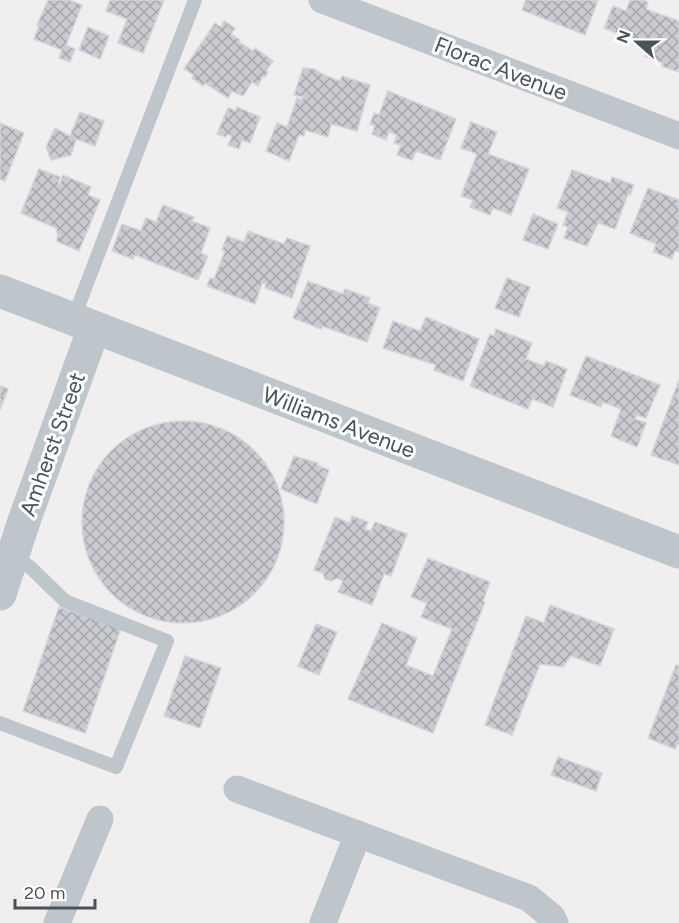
<svg xmlns="http://www.w3.org/2000/svg" width="679" height="923" font-family="Figtree,sans-serif">
<defs>
<pattern id="building-cross-hatch" width="8" height="8" patternUnits="userSpaceOnUse" patternTransform="scale(1.5)"><rect width="8" height="8" fill="#c9cbd0"/><path d="M0 0l8 8M0 8l8-8" fill="none" stroke="#a5a7ac"/></pattern>
</defs>
<rect width="100%" height="100%" fill="#f1eeef"/>
<g fill="url(#building-cross-hatch)" stroke="#d3d5d9" stroke-width="1.5">
<polygon points="48,0 69,0 82,5 66,45 75,49 70,62 59,58 62,50 34,39 39,26 37,25"/>
<polygon points="110,0 164,0 143,53 118,43 127,19 106,11"/>
<polygon points="526,0 598,0 585,35 522,10"/>
<polygon points="630,0 642,0 648,2 646,9 679,21 679,72 662,66 663,63 645,56 648,49 637,45 638,42 604,28 613,6 626,11"/>
<polygon points="224,21 235,28 231,34 240,40 239,42 253,51 255,48 273,61 266,71 268,72 265,77 263,76 258,86 252,82 243,96 232,91 228,98 205,83 203,86 192,78 194,75 184,69 215,23 221,27"/>
<polygon points="88,27 109,36 100,59 79,50"/>
<polygon points="303,68 314,69 324,75 340,81 342,76 370,85 357,131 331,124 328,137 305,130 304,136 299,135 289,161 266,151 277,123 287,127 297,98 302,100 303,97 294,95"/>
<polygon points="388,91 456,119 440,160 416,151 412,160 397,155 401,145 394,143 397,135 389,132 386,140 372,134 375,126 370,124 374,113 379,115"/>
<polygon points="237,107 260,117 250,143 242,140 239,149 228,145 232,136 227,134 226,137 217,134 227,110 229,108 236,111"/>
<polygon points="80,112 104,121 95,146 76,139 71,155 51,160 46,147 55,128 70,136"/>
<polygon points="471,122 497,132 488,154 529,169 511,215 493,208 490,215 470,207 473,200 461,196 477,154 461,148"/>
<polygon points="0,123 24,133 5,181 0,179"/>
<polygon points="39,169 60,177 58,183 60,184 63,175 91,187 88,195 100,200 79,251 56,241 58,236 56,228 21,213"/>
<polygon points="572,170 610,183 612,177 634,185 630,195 628,194 615,229 598,223 587,246 564,238 568,227 563,225 568,212 557,208"/>
<polygon points="648,188 679,200 679,252 675,251 672,259 653,252 656,244 630,233"/>
<polygon points="163,205 194,217 192,221 210,228 201,253 208,256 198,280 135,255 133,259 112,251 122,224 141,231 146,218 156,222"/>
<polygon points="533,214 558,224 548,249 523,240"/>
<polygon points="248,231 284,244 287,238 310,246 292,298 265,288 266,284 262,283 255,304 207,286 210,278 214,279 225,251 222,250 227,236 244,242"/>
<polygon points="507,278 530,287 519,317 495,308"/>
<polygon points="308,281 343,294 345,289 370,298 368,303 380,308 367,342 322,326 321,329 293,318"/>
<polygon points="426,317 479,339 463,381 434,370 436,365 383,348 393,321 420,331"/>
<polygon points="496,329 532,343 526,359 544,366 546,361 567,369 553,407 532,399 528,409 470,386 490,334 494,336"/>
<polygon points="586,356 660,385 646,418 637,415 635,419 646,423 637,447 611,436 621,409 603,402 601,407 570,395"/>
<polygon points="679,380 679,465 651,455"/>
<polygon points="0,386 8,389 0,410"/>
<circle cx="183" cy="522" r="101"/>
<polygon points="294,456 318,463 317,465 329,470 317,504 281,489"/>
<polygon points="352,516 368,522 365,529 371,531 375,522 407,534 391,576 384,574 372,605 338,592 343,581 337,578 331,581 325,579 323,573 314,570 335,517 350,523"/>
<polygon points="428,558 490,582 483,601 485,602 433,733 348,699 382,623 417,638 406,665 433,676 452,629 421,617 427,603 411,597"/>
<polygon points="550,605 614,629 600,666 571,656 563,667 540,664 512,735 485,725 526,616 544,623"/>
<polygon points="59,607 121,628 85,733 23,711"/>
<polygon points="316,624 337,632 319,675 298,666"/>
<polygon points="185,656 221,668 200,728 164,716"/>
<polygon points="676,665 679,666 679,742 675,749 648,738"/>
<polygon points="558,757 602,773 596,791 551,775"/>
</g>
<g fill="none" stroke-linecap="round" stroke-linejoin="round">
<g stroke="#bec6cc" stroke-width="14">
<polyline points="73,320 195,0"/>
<polyline points="0,723 116,767 167,641 65,601 31,568 13,555"/>
</g>
<g stroke="#bec6cc" stroke-width="27">
<polyline points="322,0 679,136"/>
<polyline points="237,789 529,898 552,917 555,923"/>
<polyline points="57,923 100,819"/>
<polyline points="323,923 358,834"/>
</g>
<g stroke="#bec6cc" stroke-width="33">
<polyline points="0,291 679,552"/>
<polyline points="0,594 24,521 94,328"/>
</g>
</g>
<g text-anchor="middle" stroke-width="6" stroke-linejoin="round" paint-order="stroke">
<g font-size="22" fill="#495259" stroke="#fff">
<text transform="translate(501 68) rotate(21)" y="8">Florac Avenue</text>
<text transform="translate(339 422) rotate(21)" y="8">Williams Avenue</text>
<text transform="translate(52 444) rotate(-70)" y="8">Amherst Street</text>
</g>
</g>
<g transform="translate(637 42) rotate(291)" stroke="#ffffff" stroke-width="4.5" paint-order="stroke">
<path d="M0-4.5L10 22L0 15L-10 22Z" fill="#495259"/>
<text y="-9" font-size="16" font-weight="bold" text-anchor="middle" fill="#495259">N</text>
</g>
<path d="M15 899v9h80v-9" fill="none" stroke="#495259" stroke-width="3"/>
<text x="24" y="899" font-size="18" fill="#495259" stroke="#ffffff" stroke-width="4.5" paint-order="stroke">20 m</text>
</svg>
